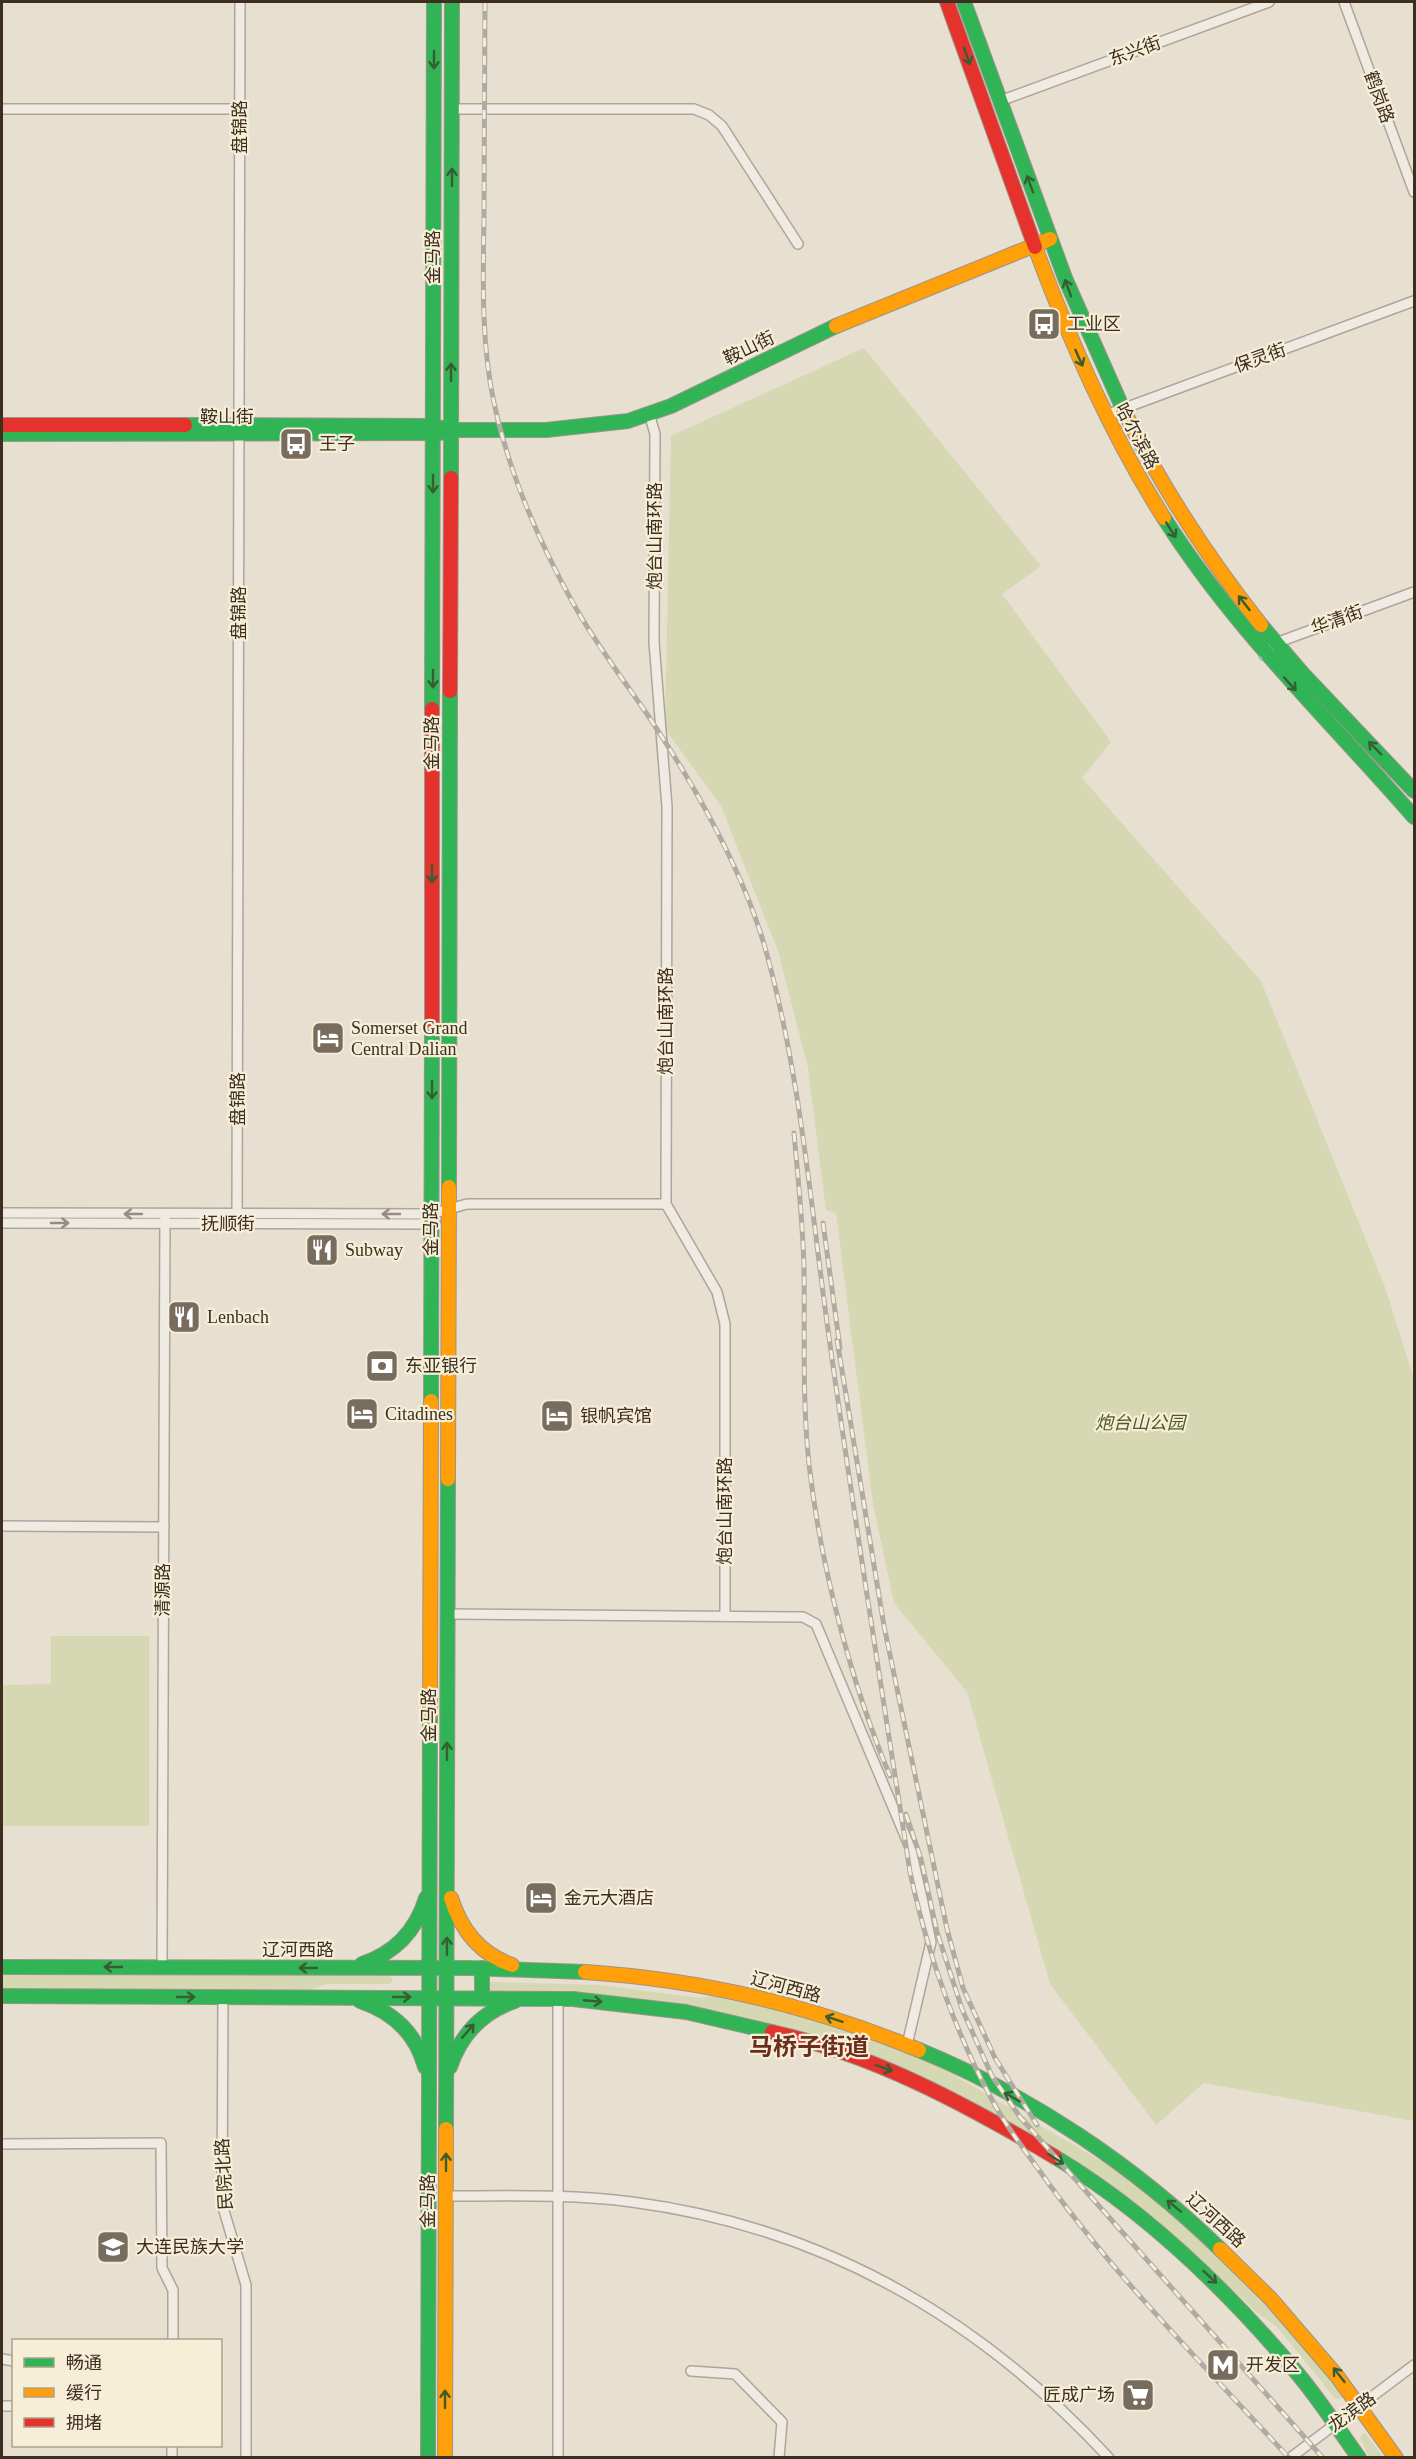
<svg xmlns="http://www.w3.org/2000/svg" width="1416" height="2459" font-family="'Times New Roman','Noto Sans SC',serif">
<rect width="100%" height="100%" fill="#e7e0d1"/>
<g fill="#d6d7b3">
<polygon points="864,348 1041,566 1002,594 1111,742 1082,778 1261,981 1385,1287 1414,1379 1414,2121 1204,2083 1156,2125 1050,1984 967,1692 894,1603 873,1504 836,1213 826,1210 808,1068 778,951 721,806 665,729 671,436"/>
<polygon points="51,1636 149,1636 149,1826 2,1826 2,1685 51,1684"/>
<polygon points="2,1972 389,1973 393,1981 389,1984 326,1984 309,1990 2,1989"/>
<polygon points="488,1982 601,1985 698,1998 721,1995 850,2030 933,2063 1120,2172 1222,2256 1307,2344 1344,2396 1339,2399 1334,2397 1277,2327 1257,2313 1189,2248 1074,2163 960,2094 845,2046 783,2027 696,2007 602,1994 488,1991"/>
<polygon points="1365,2433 1383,2457 1369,2457 1360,2437"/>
</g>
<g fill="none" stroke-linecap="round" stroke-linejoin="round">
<defs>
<g id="street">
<polyline points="1344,2 1414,192"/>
<polyline points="1000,101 1269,2"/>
<polyline points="2,109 240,109"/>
<polyline points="452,109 694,109 709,115 722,126 798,244"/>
<polyline points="649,413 655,434 654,642 667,807 666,1204 717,1292 725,1324 725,1616"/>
<polyline points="1106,415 1414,301"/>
<polyline points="1264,655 1276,643 1414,592"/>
<polyline points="2,1213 431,1214 467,1204 666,1204"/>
<polyline points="2,1223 431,1224 435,1221"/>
<polyline points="237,1224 240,2"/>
<polyline points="2,1526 164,1527"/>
<polyline points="448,1614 803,1617 816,1624 911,1850 922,1898 931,1942 907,2045"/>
<polyline points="162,1967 165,1214"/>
<polyline points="223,1997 222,2204 246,2285 246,2458"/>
<polyline points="2,2144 161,2143 162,2268 173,2290 173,2340"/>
<path d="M446,2196C508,2196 570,2194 632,2202C823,2227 979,2317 1109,2458"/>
<polyline points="2,2359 14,2361"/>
<polyline points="691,2371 735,2374 782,2422 779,2458"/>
<polyline points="2,2406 14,2406"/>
<polyline points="172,2458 172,2446"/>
<polyline points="558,2458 558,1997"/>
<polyline points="1290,2458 1414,2365"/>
</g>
<g id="fast">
<polyline points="964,2 1065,278 1123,409"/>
<polyline points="185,425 433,426 451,430 546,430 628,421 671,406 836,326"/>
<polyline points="2,434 440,433"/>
<polyline points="451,478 452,2"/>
<path d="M1164,518C1234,629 1328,718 1414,817"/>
<polyline points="1261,625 1303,674 1414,791"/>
<polyline points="432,709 434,2"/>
<polyline points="449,1187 450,691"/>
<polyline points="431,1401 432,1022"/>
<path d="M362,1964C395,1953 416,1931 426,1898"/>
<polyline points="2,1967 468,1968 585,1972"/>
<polyline points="482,1968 482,1997"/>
<polyline points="2,1996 573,1999 686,2012 772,2032"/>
<path d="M360,2001C393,2012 416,2033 425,2067"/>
<path d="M919,2050C1029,2095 1135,2166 1220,2249"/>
<path d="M450,2067C461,2034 482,2012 515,2001"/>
<polyline points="446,2129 448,1479"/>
<path d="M1055,2157C1147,2212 1228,2291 1297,2373C1319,2399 1339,2430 1359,2458"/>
<polyline points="428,2458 430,1715"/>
</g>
<g id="slow">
<path d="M1035,247C1070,341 1110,433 1164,518"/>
<polyline points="836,326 1050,239"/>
<path d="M1123,409C1161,486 1208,558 1261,625"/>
<polyline points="448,1479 449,1187"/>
<polyline points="430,1715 431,1401"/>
<path d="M451,1898C461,1930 480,1954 512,1965"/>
<path d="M585,1972C704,1980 809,2005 919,2050"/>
<polyline points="1220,2249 1271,2299 1337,2376 1396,2458"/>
<polyline points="445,2458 446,2129"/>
</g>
<g id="jam">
<polyline points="947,2 1035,247"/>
<polyline points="2,425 185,425"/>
<polyline points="450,691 451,478"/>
<polyline points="432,1022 432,709"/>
<path d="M772,2032C873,2054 967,2105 1055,2157"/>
</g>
</defs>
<use href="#street" stroke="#ada599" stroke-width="12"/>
<use href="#fast" stroke="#9c958a" stroke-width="16"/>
<use href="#slow" stroke="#9c958a" stroke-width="16"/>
<use href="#jam" stroke="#9c958a" stroke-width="16"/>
<use href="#street" stroke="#efebe3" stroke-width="9"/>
<use href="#fast" stroke="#30b455" stroke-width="14"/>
<use href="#slow" stroke="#ff9f0a" stroke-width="14"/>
<use href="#jam" stroke="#e5322d" stroke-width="14"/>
<defs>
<g id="rail">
<path d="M485,2C484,73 484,145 484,217C483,278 481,343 494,403C509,473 538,540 573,603C595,643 623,679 649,717C693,783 741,867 764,944C800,1070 810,1200 828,1330C853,1511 882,1691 910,1872C927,1951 953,2027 991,2098C1004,2123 1022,2147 1039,2170C1112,2274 1203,2364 1289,2458"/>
<path d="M794,1133C798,1178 803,1224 804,1269C805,1334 802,1399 809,1464C820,1563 851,1683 890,1776"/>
<polyline points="823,1223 840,1348"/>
<polyline points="837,1340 884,1626 947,1929 963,1988 995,2058 1037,2125"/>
<polyline points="906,1814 921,1859 937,1932 962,2009 992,2076 1020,2117 1323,2458"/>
</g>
</defs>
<use href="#rail" stroke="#afaaa2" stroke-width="5"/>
<use href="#rail" stroke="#f7eed8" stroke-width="3" stroke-dasharray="9" stroke-linecap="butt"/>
</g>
<defs><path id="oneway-shaft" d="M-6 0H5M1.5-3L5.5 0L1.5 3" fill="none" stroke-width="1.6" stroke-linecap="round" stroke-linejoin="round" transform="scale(1.5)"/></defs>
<g stroke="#385d33">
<use href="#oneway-shaft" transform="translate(967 56) rotate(70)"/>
<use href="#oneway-shaft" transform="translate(434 60) rotate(90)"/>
<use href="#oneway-shaft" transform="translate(452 177) rotate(-90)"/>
<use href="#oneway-shaft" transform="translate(1030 184) rotate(-110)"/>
<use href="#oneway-shaft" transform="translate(1068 288) rotate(-110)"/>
<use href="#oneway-shaft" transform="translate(1079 358) rotate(66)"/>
<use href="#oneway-shaft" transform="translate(451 372) rotate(-90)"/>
<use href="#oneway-shaft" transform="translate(433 484) rotate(90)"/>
<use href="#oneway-shaft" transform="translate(1171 530) rotate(57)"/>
<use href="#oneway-shaft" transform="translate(1244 603) rotate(-128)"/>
<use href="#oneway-shaft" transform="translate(433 679) rotate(90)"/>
<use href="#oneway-shaft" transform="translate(1290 684) rotate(48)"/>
<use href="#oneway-shaft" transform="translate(1375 748) rotate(-134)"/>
<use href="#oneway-shaft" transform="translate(432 874) rotate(90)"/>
<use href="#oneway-shaft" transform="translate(432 1090) rotate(90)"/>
<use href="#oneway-shaft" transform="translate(447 1751) rotate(-90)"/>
<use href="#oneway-shaft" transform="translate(447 1946) rotate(-90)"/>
<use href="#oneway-shaft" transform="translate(113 1967) rotate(-180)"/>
<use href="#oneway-shaft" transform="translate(308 1968) rotate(-180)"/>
<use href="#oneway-shaft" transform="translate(186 1997)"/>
<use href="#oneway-shaft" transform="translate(402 1997)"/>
<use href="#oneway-shaft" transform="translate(593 2001) rotate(5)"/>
<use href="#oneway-shaft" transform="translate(834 2019) rotate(-162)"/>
<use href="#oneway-shaft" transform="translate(468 2031) rotate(-49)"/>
<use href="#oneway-shaft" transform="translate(884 2068) rotate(20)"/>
<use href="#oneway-shaft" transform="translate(1012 2097) rotate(-150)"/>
<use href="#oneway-shaft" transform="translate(1056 2159) rotate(33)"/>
<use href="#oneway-shaft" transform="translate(446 2162) rotate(-90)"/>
<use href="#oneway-shaft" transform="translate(1174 2206) rotate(-141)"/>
<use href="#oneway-shaft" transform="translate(1210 2277) rotate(43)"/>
<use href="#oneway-shaft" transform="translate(1339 2375) rotate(-128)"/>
<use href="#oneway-shaft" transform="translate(445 2399) rotate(-90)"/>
</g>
<g stroke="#968c82">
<use href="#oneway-shaft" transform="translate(133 1214) rotate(-180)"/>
<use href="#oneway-shaft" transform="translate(391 1214) rotate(-180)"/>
<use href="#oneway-shaft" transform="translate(60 1223)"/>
</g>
<defs>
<symbol id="bus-square" viewBox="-11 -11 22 22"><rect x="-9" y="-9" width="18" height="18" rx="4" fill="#786c5e" stroke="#f7eed8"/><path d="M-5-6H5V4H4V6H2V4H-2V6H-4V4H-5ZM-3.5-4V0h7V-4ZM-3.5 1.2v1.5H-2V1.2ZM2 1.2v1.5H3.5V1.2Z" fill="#fff"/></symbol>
<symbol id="hotel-square" viewBox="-11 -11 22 22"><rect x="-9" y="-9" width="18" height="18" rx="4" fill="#786c5e" stroke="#f7eed8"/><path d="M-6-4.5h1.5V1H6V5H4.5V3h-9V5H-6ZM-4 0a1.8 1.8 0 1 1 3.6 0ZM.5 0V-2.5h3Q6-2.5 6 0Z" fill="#fff"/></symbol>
<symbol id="restaurant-square" viewBox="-11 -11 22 22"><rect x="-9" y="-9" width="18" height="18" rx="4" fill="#786c5e" stroke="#f7eed8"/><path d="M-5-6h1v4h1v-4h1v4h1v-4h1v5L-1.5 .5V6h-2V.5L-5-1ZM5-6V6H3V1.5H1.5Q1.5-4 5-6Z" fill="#fff"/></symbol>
<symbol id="bank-square" viewBox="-11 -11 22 22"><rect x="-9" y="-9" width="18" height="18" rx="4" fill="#786c5e" stroke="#f7eed8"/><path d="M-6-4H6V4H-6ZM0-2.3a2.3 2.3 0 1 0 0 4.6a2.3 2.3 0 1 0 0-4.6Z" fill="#fff"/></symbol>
<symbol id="university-square" viewBox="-11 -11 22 22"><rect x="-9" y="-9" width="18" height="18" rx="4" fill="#786c5e" stroke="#f7eed8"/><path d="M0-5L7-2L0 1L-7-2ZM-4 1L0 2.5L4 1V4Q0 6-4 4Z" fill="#fff"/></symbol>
<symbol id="metro-square" viewBox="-11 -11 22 22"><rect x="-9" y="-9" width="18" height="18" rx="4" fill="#786c5e" stroke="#f7eed8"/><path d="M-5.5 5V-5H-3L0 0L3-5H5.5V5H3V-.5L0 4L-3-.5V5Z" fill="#fff"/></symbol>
<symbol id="supermarket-square" viewBox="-11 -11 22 22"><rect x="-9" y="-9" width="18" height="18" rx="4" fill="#786c5e" stroke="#f7eed8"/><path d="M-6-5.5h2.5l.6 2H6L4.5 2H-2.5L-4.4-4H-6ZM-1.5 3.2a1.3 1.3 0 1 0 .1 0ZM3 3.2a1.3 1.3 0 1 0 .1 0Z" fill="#fff"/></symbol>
</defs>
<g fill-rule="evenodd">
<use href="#bus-square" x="1025" y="305" width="38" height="38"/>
<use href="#bus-square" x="277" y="425" width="38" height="38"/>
<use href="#hotel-square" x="309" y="1019" width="38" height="38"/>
<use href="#restaurant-square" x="303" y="1231" width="38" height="38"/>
<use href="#restaurant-square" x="165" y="1298" width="38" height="38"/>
<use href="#bank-square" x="363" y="1347" width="38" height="38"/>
<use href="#hotel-square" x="343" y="1395" width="38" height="38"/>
<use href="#hotel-square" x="538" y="1397" width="38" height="38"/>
<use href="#hotel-square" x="522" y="1879" width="38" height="38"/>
<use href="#university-square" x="94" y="2228" width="38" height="38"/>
<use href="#metro-square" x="1204" y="2346" width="38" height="38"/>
<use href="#supermarket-square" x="1119" y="2376" width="38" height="38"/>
</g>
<g text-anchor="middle" stroke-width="4.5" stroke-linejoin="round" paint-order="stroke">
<g font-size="18" fill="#3d2e20" stroke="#f7eed8">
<text transform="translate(1135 51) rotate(-20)" y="6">东兴街</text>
<text transform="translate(1379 97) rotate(70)" y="6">鹤岗路</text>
<text transform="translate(240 127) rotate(-90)" y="6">盘锦路</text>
<text transform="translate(433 257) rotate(-90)" y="6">金马路</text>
<text transform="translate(749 348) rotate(-26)" y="6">鞍山街</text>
<text transform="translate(1260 358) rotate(-20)" y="6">保灵街</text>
<text x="227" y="423">鞍山街</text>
<text transform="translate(1137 436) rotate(62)" y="6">哈尔滨路</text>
<text transform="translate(655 536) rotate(-90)" y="6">炮台山南环路</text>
<text transform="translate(239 613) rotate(-90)" y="6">盘锦路</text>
<text transform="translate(1337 620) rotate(-20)" y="6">华清街</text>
<text transform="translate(432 743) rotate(-90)" y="6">金马路</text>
<text transform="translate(666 1021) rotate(-90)" y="6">炮台山南环路</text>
<text transform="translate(238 1099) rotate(-90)" y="6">盘锦路</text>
<text x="228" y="1230">抚顺街</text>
<text transform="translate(431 1229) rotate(-90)" y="6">金马路</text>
<text transform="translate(725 1511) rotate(-90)" y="6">炮台山南环路</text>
<text transform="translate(163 1590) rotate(-90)" y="6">清源路</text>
<text transform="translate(429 1715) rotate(-90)" y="6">金马路</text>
<text x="298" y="1956">辽河西路</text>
<text transform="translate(786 1987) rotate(15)" y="6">辽河西路</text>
<text transform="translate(224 2174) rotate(-93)" y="6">民院北路</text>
<text transform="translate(428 2201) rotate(-90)" y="6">金马路</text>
<text transform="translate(1216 2220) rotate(42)" y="6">辽河西路</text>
<text transform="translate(1352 2412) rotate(-36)" y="6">龙滨路</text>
</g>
<g font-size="18" fill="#3d2e20" stroke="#f7eed8" text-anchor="start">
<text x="1067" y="330">工业区</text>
<text x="319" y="450">王子</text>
<text x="351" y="1034">Somerset Grand<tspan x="351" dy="21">Central Dalian</tspan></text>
<text x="345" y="1256">Subway</text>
<text x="207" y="1323">Lenbach</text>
<text x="405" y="1372">东亚银行</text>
<text x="385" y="1420">Citadines</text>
<text x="580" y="1422">银帆宾馆</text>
<text x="564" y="1904">金元大酒店</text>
<text x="136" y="2253">大连民族大学</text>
<text x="1246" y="2371">开发区</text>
<text x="1115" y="2401" text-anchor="end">匠成广场</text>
</g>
<g font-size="18" font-style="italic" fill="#4d5a26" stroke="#f7eed8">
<text x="1140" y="1429">炮台山公园</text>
</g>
<g font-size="24" font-weight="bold" fill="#6b2e1e" stroke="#f7eed8">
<text x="809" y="2055">马桥子街道</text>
</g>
</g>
<rect width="1416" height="2459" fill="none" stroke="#3d2e20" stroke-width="6"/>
<rect x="12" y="2339" width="210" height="108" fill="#f7eed8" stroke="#ada18e" stroke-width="1.5"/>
<rect x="24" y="2358" width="30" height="9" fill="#30b455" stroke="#ada18e" stroke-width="1.5"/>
<text x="66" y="2369" font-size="18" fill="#3d2e20">畅通</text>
<rect x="24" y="2388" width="30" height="9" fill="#ff9f0a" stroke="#ada18e" stroke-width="1.5"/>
<text x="66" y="2399" font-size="18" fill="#3d2e20">缓行</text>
<rect x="24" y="2418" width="30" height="9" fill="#e5322d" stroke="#ada18e" stroke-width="1.5"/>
<text x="66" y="2429" font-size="18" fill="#3d2e20">拥堵</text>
</svg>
